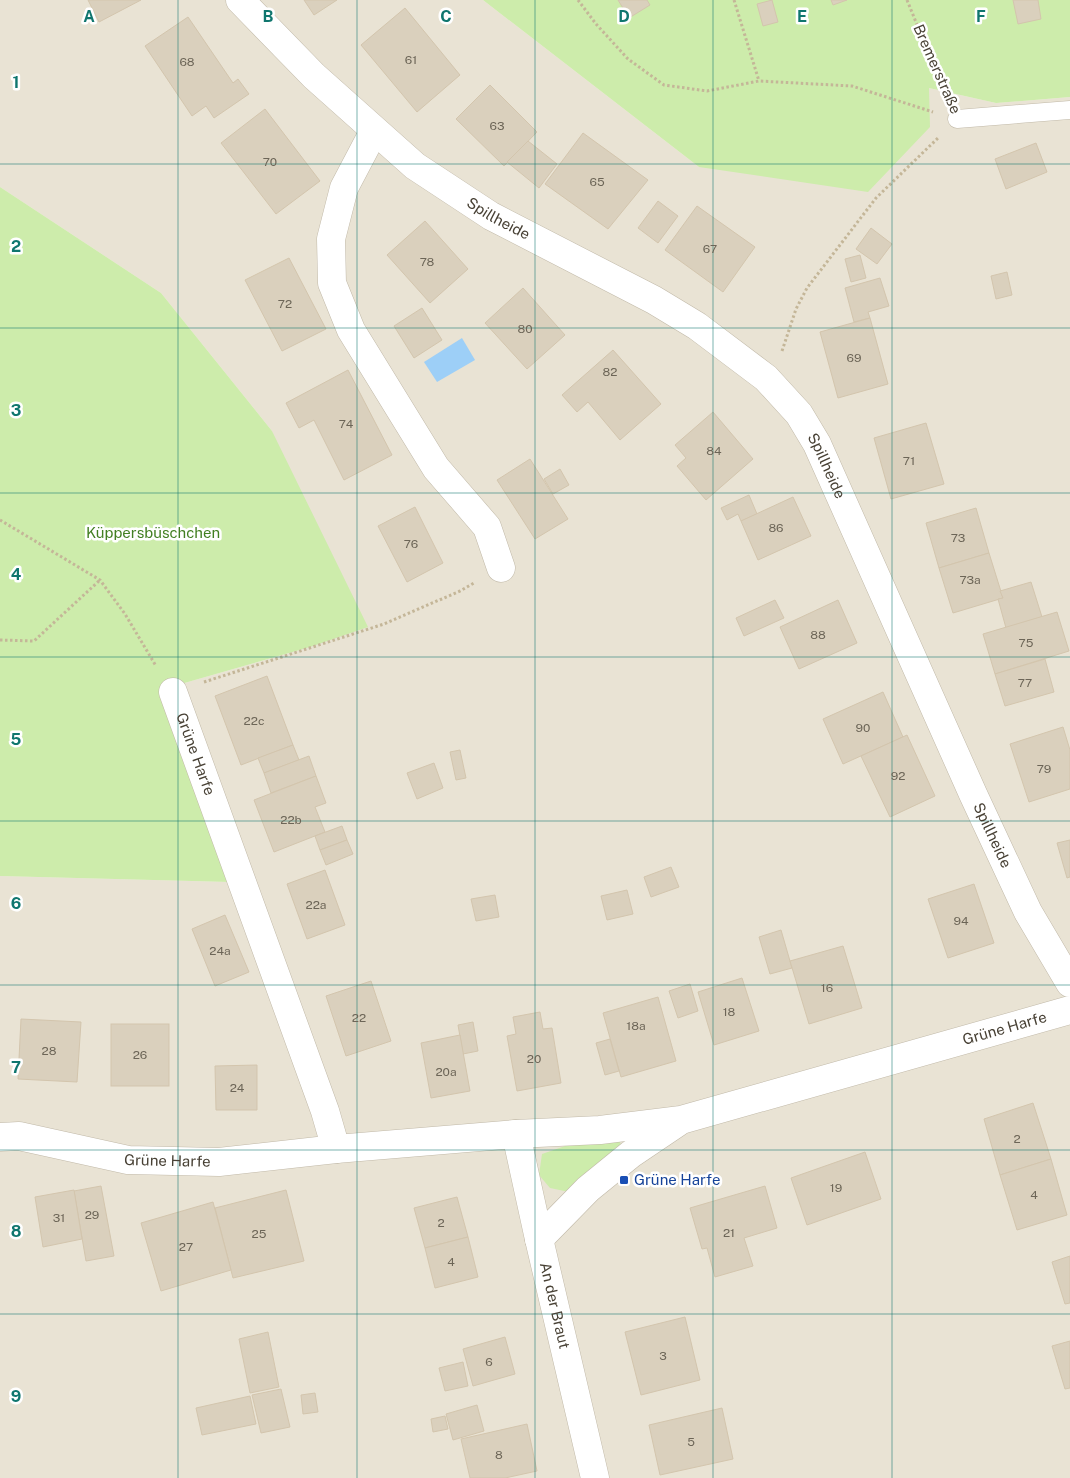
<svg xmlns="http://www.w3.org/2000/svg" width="1070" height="1478" font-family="'Public Sans',sans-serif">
<rect width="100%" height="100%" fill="#f5f1e6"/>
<polygon fill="#e9e3d4" points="0,0 483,0 699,167 929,88 996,103 1070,97 1070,1478 0,1478 0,876 229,882 174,686 310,647 272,431 161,293 0,187"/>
<g fill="#cdecab">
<polygon points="483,0 1070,0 1070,97 996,103 929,88 930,127 868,192 699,167"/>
<polygon points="0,187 161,293 272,431 368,627 310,647 174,686 230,882 0,876"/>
<polygon points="618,1138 622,1147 569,1192 550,1188 539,1175 542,1154 568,1145"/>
</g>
<polygon fill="#9dcff7" points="462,338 475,360 437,382 424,362"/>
<g fill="#dad0bd" stroke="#d3c5ad">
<polygon points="88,0 141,0 99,22"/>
<polygon points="304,0 337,0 314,15"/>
<polygon points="618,0 647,0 650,5 629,18"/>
<polygon points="772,0 778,22 763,26 757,4"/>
<polygon points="831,0 847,0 833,5"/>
<polygon points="1013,0 1038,0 1041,19 1018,24"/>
<polygon points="405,8 460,75 417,112 361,45"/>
<polygon points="188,17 233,83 238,79 249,94 214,118 206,106 192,116 145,46"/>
<polygon points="490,85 537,132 504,166 456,119"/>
<polygon points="265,109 320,181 276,214 221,143"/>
<polygon points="583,133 648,180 608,229 545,184"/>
<polygon points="528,141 557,164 539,188 507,162"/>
<polygon points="1036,143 1047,172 1006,189 995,159"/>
<polygon points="658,201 678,216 658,243 638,228"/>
<polygon points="697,206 755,247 723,292 665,250"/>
<polygon points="425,221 468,269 430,303 387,255"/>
<polygon points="871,228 892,244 877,264 856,249"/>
<polygon points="860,255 866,278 851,282 845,259"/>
<polygon points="289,258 326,329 282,351 245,280"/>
<polygon points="1007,272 1012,295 996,299 991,276"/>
<polygon points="880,278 889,306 868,312 870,318 854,322 845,288"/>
<polygon points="523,288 565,335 527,369 485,323"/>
<polygon points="422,308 442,340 414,358 394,326"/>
<polygon points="870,318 888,384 838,398 820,332"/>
<polygon points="613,350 661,404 620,440 588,402 577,412 562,395"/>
<polygon points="348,370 392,455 344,480 314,420 299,428 286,403"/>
<polygon points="713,412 753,459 706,500 677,466 686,458 675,445"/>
<polygon points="926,423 944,484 891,499 874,438"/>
<polygon points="530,459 568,519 535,539 497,480"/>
<polygon points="560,469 569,485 553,494 544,479"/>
<polygon points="749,495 757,514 741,521 738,514 727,520 721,508"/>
<polygon points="793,497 811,536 758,560 741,521"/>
<polygon points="415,507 443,563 407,582 378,526"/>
<polygon points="976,508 989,553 939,568 926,523"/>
<polygon points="989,553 1003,598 953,613 939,568"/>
<polygon points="1031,582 1042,617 1006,628 998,599 1003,598 1000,591"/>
<polygon points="775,600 784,618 744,636 736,618"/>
<polygon points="838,600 857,643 799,669 780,627"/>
<polygon points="1057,612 1069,651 995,674 983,634"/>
<polygon points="1045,659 1054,692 1005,706 995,674"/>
<polygon points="267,676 293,745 241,765 215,696"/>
<polygon points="883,692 903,737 843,764 823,719"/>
<polygon points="1063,727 1070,750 1070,789 1029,802 1010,744"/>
<polygon points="907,735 935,796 890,817 861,756"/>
<polygon points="293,745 299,760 264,773 258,758"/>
<polygon points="460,750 466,778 456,780 450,752"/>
<polygon points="309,756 316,776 271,793 264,773"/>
<polygon points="434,763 443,788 417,799 407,773"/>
<polygon points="316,776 326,803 315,807 325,832 274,852 254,800"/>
<polygon points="342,826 347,840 320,850 315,836"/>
<polygon points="347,840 353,854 326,865 320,850"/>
<polygon points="1070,840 1070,877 1067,878 1057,843"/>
<polygon points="671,867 679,887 651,897 644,877"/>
<polygon points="325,870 345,925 307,939 287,884"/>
<polygon points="974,884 994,943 948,958 928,899"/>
<polygon points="627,890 633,914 607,920 601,896"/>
<polygon points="495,895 499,917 476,921 471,899"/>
<polygon points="225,915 249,972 215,986 192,929"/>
<polygon points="781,930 792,968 770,974 759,937"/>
<polygon points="843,946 862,1008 809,1024 790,961"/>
<polygon points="742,978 759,1031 714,1045 698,992"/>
<polygon points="371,981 391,1041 346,1056 326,996"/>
<polygon points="690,984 698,1011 678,1018 669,991"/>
<polygon points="658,997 676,1061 621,1077 603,1013"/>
<polygon points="540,1012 543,1029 552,1028 561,1083 517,1091 507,1036 516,1034 513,1017"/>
<polygon points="21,1019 81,1022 77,1082 18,1079"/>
<polygon points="473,1022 478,1051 463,1054 458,1025"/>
<rect x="111" y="1024" width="58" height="62"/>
<polygon points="460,1035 470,1091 431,1098 421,1043"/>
<polygon points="610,1039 619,1071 605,1075 596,1043"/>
<polygon points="257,1065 257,1110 216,1110 215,1066"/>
<polygon points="1033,1103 1051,1159 1000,1175 984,1119"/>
<polygon points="865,1152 881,1199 807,1225 791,1178"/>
<polygon points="1051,1159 1067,1215 1017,1230 1000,1175"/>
<polygon points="101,1186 114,1256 86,1261 74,1191"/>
<polygon points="765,1186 777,1228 744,1238 753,1266 715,1277 707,1248 702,1249 690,1208"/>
<polygon points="74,1190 82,1239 43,1247 35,1197"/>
<polygon points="286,1190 304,1261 233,1278 215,1208"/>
<polygon points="457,1197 468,1237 425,1248 414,1208"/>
<polygon points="213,1202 231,1270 161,1291 141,1223"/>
<polygon points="468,1237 478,1277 435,1288 425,1248"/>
<polygon points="1070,1256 1070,1303 1065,1304 1052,1262"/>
<polygon points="685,1317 700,1380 641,1395 625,1332"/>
<polygon points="268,1332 279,1387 250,1393 239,1339"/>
<polygon points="505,1337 515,1374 473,1386 463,1349"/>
<polygon points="1070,1341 1070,1388 1065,1389 1052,1346"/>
<polygon points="463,1362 468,1386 445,1391 439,1368"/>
<polygon points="281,1389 290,1427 261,1433 252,1395"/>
<polygon points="315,1393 318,1412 303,1414 301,1395"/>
<polygon points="250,1396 256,1424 202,1435 196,1408"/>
<polygon points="477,1405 484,1431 453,1440 446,1414"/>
<polygon points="722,1408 733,1459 660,1475 649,1425"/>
<polygon points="445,1416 448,1429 433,1432 431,1419"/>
<polygon points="527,1424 537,1471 505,1478 470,1478 461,1439"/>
</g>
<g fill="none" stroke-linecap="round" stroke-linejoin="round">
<defs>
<polyline id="service" points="957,119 1070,110"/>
<g id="minor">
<path id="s1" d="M240,0L314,76L415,166L491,216L654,300L697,326L766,378L799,414L817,444L973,794L1028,912L1070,983"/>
<polyline points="374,131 344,188 331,239 332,283 351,330 436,468 487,527 501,568"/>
<path id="s2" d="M173,692L325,1111L336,1149"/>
<path id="s3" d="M516,1134L539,1239L595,1478"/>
<path id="s4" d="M0,1137L19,1136L128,1160L219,1162L336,1149L516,1134L600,1130L681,1120L1070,1010"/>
<polyline points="539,1239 588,1189 631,1154 677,1123"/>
</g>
</defs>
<use href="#service" stroke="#c1b9a8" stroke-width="19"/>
<use href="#minor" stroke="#c1b9a8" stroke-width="29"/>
<g stroke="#c4b698" stroke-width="3" stroke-dasharray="2.5 2.5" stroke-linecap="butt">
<polyline points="578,0 596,24 628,59 664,85 707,91 759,81 852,86 933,112"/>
<polyline points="734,0 759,81"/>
<polyline points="907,0 946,96"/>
<polyline points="782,351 796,309 807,288 876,198 939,137"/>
<polyline points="0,520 100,580 125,614 156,666"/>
<polyline points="0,640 34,641 100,580"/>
<polyline points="204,682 384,624 460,591 474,583"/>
</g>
<use href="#service" stroke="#fff" stroke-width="18"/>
<use href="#minor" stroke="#fff" stroke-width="28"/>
</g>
<path fill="none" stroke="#0f766e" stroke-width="1" stroke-opacity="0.55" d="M178,0V1478M357,0V1478M535,0V1478M713,0V1478M892,0V1478M0,164H1070M0,328H1070M0,493H1070M0,657H1070M0,821H1070M0,985H1070M0,1150H1070M0,1314H1070"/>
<rect fill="#1a4fb4" stroke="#fff" stroke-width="2" x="619" y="1175" width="10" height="10" rx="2.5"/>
<g text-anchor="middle" stroke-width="5" stroke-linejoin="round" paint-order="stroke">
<g font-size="12" fill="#6c6557">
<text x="411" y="64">61</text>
<text x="187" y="66">68</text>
<text x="497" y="130">63</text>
<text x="270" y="166">70</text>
<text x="597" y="186">65</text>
<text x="710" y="253">67</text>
<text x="427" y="266">78</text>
<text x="285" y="308">72</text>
<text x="525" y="333">80</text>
<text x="854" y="362">69</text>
<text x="610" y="376">82</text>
<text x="346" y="428">74</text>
<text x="714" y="455">84</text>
<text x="909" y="465">71</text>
<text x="776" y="532">86</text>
<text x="958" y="542">73</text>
<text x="411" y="548">76</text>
<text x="970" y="584">73a</text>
<text x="818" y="639">88</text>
<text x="1026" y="647">75</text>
<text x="1025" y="687">77</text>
<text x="254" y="725">22c</text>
<text x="863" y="732">90</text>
<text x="1044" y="773">79</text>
<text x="898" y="780">92</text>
<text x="291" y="824">22b</text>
<text x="316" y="909">22a</text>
<text x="961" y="925">94</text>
<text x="220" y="955">24a</text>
<text x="827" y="992">16</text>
<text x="729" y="1016">18</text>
<text x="359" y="1022">22</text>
<text x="636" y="1030">18a</text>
<text x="49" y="1055">28</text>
<text x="140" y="1059">26</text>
<text x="534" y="1063">20</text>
<text x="446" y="1076">20a</text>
<text x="237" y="1092">24</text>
<text x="1017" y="1143">2</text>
<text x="836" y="1192">19</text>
<text x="1034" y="1199">4</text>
<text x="92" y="1219">29</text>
<text x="59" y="1222">31</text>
<text x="441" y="1227">2</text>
<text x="729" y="1237">21</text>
<text x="259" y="1238">25</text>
<text x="186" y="1251">27</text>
<text x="451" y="1266">4</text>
<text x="663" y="1360">3</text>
<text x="489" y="1366">6</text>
<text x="691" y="1446">5</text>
<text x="499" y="1459">8</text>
</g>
<g font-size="15" fill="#484135" stroke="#fff">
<text transform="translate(937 69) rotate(66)" y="5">Bremerstraße</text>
<text dy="5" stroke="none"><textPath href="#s1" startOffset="340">Spillheide</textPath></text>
<text dy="5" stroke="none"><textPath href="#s1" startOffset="760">Spillheide</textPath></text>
<text dy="5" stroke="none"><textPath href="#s2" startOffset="66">Grüne Harfe</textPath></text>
<text dy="5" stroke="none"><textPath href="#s1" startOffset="1165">Spillheide</textPath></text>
<text dy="5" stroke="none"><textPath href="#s4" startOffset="1022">Grüne Harfe</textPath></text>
<text dy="5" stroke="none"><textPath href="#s4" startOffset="170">Grüne Harfe</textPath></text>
<text dy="5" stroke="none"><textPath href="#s3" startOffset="176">An der Braut</textPath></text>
</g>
<g font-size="15" fill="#427f22" stroke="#fff">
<text x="153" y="538">Küppersbüschchen</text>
</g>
<g font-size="15" fill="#164399" stroke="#fff" text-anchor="start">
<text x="634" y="1185">Grüne Harfe</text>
</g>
</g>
<g font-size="16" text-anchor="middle" font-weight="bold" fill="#0f766e" stroke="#fff" stroke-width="5" stroke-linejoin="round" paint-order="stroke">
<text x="89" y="22">A</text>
<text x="268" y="22">B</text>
<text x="446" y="22">C</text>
<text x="624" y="22">D</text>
<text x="802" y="22">E</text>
<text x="981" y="22">F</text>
<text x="16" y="88">1</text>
<text x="16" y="252">2</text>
<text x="16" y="416">3</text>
<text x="16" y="580">4</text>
<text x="16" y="745">5</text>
<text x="16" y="909">6</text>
<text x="16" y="1073">7</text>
<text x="16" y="1237">8</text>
<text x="16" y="1402">9</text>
</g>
</svg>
